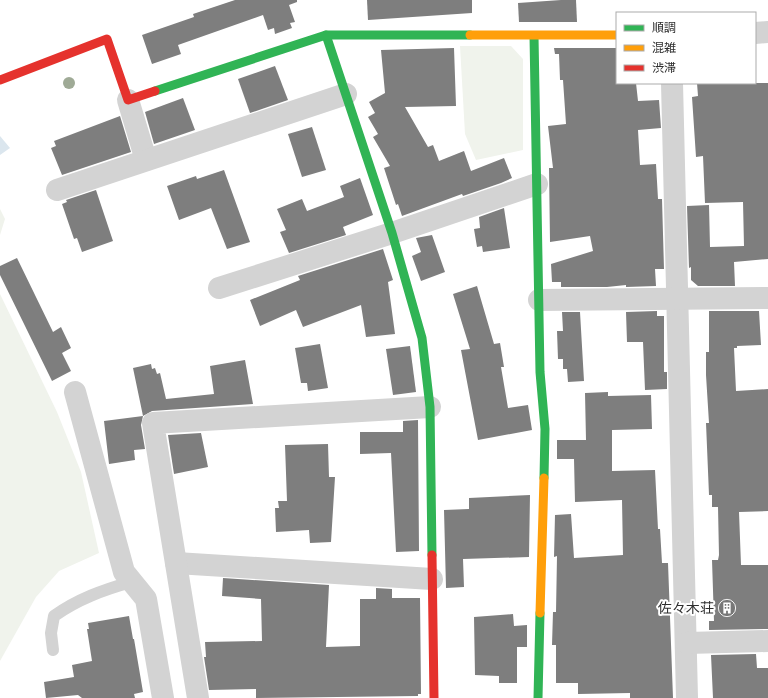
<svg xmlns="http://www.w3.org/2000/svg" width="768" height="698" font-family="Figtree,'Noto Sans JP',sans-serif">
<rect width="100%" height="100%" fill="#fff"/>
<g fill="#f0f3ec">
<polygon points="460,46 511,46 523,59 523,150 476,160 465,134"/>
<polygon points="0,209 5,219 0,235"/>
<polygon points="0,294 57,412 81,472 99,553 59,571 36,597 0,661"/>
</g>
<polygon fill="#dbe6ee" points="0,136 10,148 0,155"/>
<g fill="#7e7e7e">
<polygon points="235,0 297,0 297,2 289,5 295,22 290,23 292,28 275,34 274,28 268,30 263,15 178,45 181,54 152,64 142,35 194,17 193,14"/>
<polygon points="367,0 472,0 472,13 368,20"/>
<polygon points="561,0 576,0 577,22 519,22 518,3"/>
<polygon points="454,48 456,106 405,107 428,147 433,145 439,161 464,151 471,171 504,158 512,178 501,183 463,196 462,194 402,216 398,204 396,205 384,168 390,166 373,137 378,134 368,117 375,113 369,102 385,93 381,50"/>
<polygon points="554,48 617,48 617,83 636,83 638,101 659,100 661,128 638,130 640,165 656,164 658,199 662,199 664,269 655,269 656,286 626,287 626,285 607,287 561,287 561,282 552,282 551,264 593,251 590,236 550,242 549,168 553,168 548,126 566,124 563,80 560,80 559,54 555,54"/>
<polygon points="275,66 288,100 250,113 238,79"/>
<polygon points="697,83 768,83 768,259 734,262 735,286 698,286 691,280 691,267 689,268 687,206 709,205 710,247 744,246 743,202 705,203 703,156 696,157 692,97 698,96"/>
<polygon points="183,98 195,130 154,144 145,112"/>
<polygon points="120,116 131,152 62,175 51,148 56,146 54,141"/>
<polygon points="312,127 326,170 302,177 288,134"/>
<polygon points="224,170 250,242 227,249 211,208 179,220 167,186 196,176 197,179"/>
<polygon points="360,178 373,215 343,227 346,235 289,253 280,232 286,230 277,209 302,199 307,211 344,197 340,186"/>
<polygon points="96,190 113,241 82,252 77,238 74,239 62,204 67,202 66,200"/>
<polygon points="504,208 510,248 483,252 482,246 477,247 474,229 480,228 479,217"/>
<polygon points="432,235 445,272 421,281 412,256 421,252 416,238"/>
<polygon points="383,249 393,280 388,282 395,334 366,337 361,305 303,327 296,310 260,326 250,300 300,280 298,276"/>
<polygon points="17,258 53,332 61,327 71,348 62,353 71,371 52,381 0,275 0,266"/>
<polygon points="477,286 494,344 500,343 504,367 501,367 508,408 528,405 532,430 478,440 461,350 470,349 453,294"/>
<polygon points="657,311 657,316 664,316 664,372 667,372 667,389 645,390 643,342 627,342 626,312"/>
<polygon points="709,311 759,311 761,345 737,346 737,348 734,348 736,391 768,389 768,511 739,512 741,565 768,565 768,629 709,630 709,621 714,621 712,560 718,560 719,555 718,507 712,507 712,495 709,495 706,423 709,423 706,375 706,352 709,352"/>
<polygon points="562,312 580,312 584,381 568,382 567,369 563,369 563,359 558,359 557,331 563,331"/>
<polygon points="320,344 328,388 308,391 307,383 301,383 295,348"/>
<polygon points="410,346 416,392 393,395 386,349"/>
<polygon points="245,360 253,404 152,411 143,416 133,368 151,364 152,369 155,368 157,374 160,373 166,399 214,394 210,366"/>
<polygon points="608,392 608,396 651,395 652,429 612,430 612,471 655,470 658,529 660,529 662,563 668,563 673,698 630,698 630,693 578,694 578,683 556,683 556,645 552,645 553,612 556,612 557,556 554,557 555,515 571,514 574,558 623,555 622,500 575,502 574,459 557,459 557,440 586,440 585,393"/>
<polygon points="143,416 141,425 145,449 134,450 135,460 109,464 104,421"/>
<polygon points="418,420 419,551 396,552 391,453 360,454 360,432 403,432 403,421"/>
<polygon points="201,433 208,467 174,474 168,435"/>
<polygon points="328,444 329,477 335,477 331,542 310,543 309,530 276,532 275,508 279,508 278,501 287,501 285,445"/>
<polygon points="530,495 529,557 463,559 464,587 446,588 444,510 469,509 469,498"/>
<polygon points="223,578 329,585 326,647 360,646 360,599 376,599 376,588 392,589 392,598 420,598 421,694 418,694 418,696 256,698 256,689 209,690 204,657 206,657 205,642 262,641 261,599 222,596"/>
<polygon points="513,614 514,626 527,625 527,647 517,647 517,683 499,683 499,676 475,675 474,617"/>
<polygon points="129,616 133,639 134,639 143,692 134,694 135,698 82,698 78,695 46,698 44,682 74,677 72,665 92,661 87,629 89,629 88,623"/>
<polygon points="756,654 757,668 768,668 768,698 713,698 711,655"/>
</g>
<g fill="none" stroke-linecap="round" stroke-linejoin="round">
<path stroke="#d3d3d3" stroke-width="12" d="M53,650L51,633L54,616C78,599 103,590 131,582"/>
<g stroke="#d3d3d3" stroke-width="22">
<polyline points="755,33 768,32"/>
<polyline points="672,83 687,698"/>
<polyline points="128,100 146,160"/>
<polyline points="57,190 346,94"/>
<polyline points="219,288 392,233 537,184"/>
<polyline points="539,300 768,298"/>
<polyline points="75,392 124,572 146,599 163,698"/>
<polyline points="176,563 432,579"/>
<polyline points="687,643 768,641"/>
<polyline points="198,698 153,423 430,407"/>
</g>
<g stroke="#30b455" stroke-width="9">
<polyline points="326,35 392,233 422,338 430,407 432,555"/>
<polyline points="534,36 540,372 545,429 544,478"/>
<polyline points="155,91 326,35 470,35"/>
<polyline points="538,698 540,613"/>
</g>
<g stroke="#ff9f0a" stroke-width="9">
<polyline points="470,35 617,35"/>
<polyline points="540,613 544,478"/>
</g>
<g stroke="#e5322d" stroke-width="9">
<polyline points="0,80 107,39 128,100 155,91"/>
<polyline points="432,555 434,698"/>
</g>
</g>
<circle fill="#9faa96" cx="69" cy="83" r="6"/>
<defs>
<symbol id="building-disc" viewBox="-11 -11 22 22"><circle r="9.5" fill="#777" stroke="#fff"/><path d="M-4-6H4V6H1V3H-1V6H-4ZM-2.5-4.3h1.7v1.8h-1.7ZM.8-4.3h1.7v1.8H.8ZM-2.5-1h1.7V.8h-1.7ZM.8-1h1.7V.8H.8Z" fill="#fff"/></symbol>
</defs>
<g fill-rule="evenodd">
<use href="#building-disc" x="717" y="598" width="20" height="20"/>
</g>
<g text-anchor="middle" stroke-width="4" stroke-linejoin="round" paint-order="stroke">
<g font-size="14" fill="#2e2e2e" stroke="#fff" text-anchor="end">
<text x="714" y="613">佐々木荘</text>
</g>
</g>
<rect x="616" y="12" width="140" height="72" fill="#ffffff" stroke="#ababab"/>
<rect x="624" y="25" width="20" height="6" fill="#30b455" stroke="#ababab"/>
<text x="652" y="32" font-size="12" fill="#2e2e2e">順調</text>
<rect x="624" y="45" width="20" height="6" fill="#ff9f0a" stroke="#ababab"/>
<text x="652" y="52" font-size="12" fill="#2e2e2e">混雑</text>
<rect x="624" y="65" width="20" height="6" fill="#e5322d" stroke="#ababab"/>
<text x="652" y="72" font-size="12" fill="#2e2e2e">渋滞</text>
</svg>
